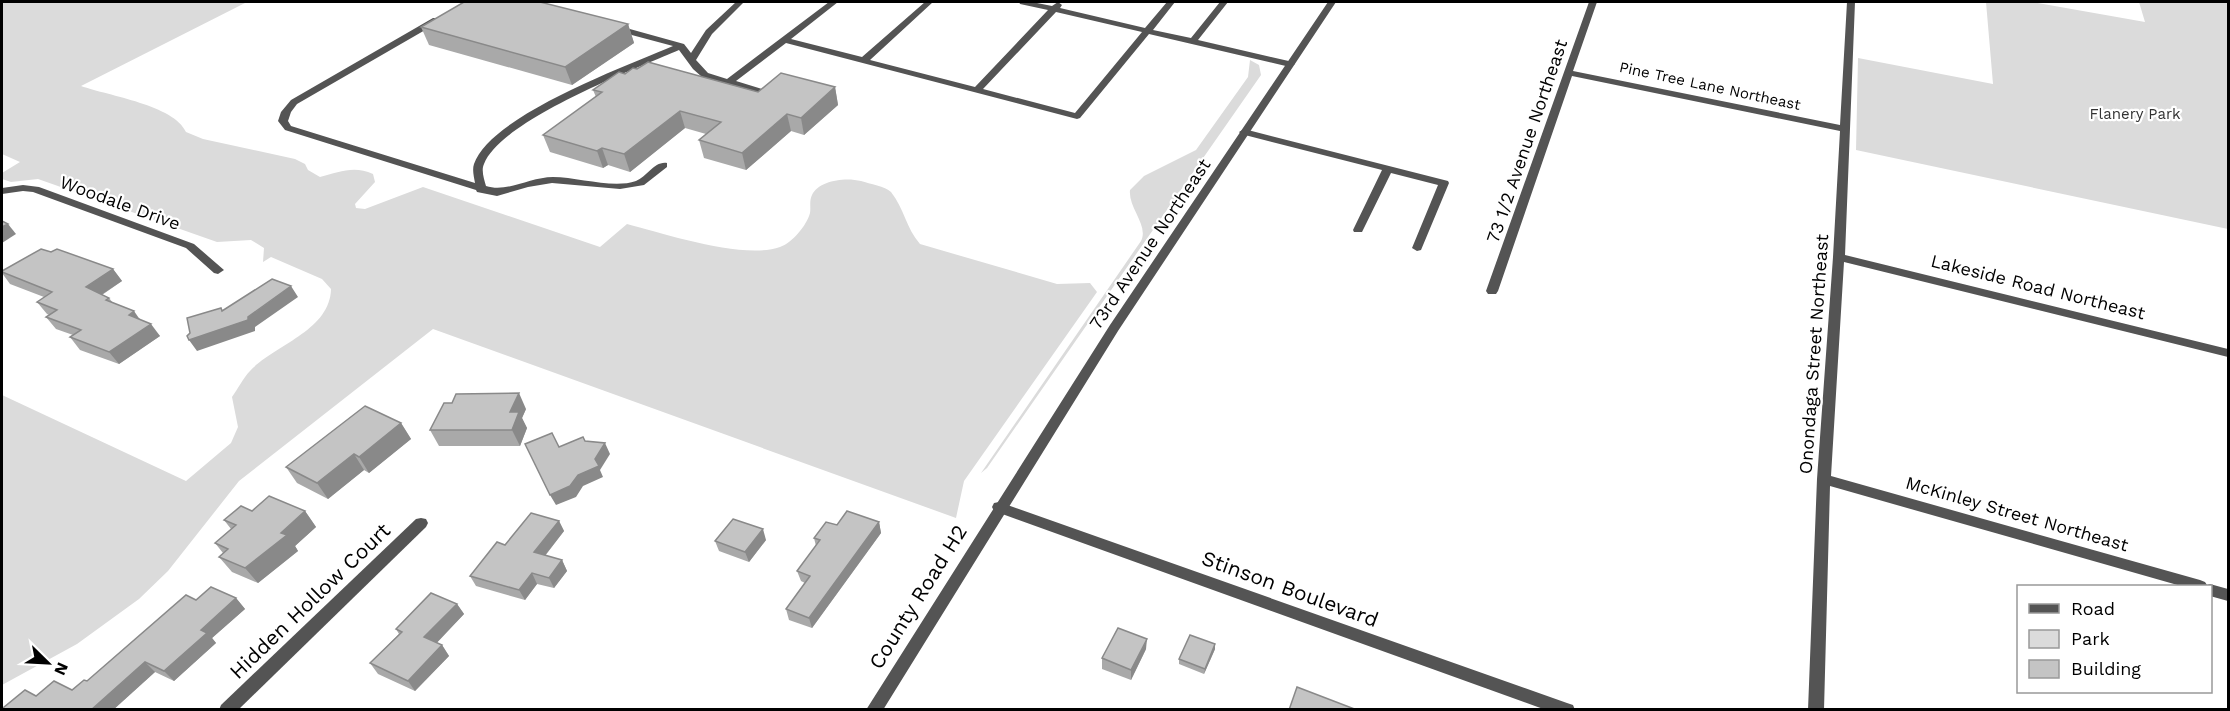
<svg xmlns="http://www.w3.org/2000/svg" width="2230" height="711" font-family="'Work Sans',sans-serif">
<rect width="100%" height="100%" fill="#fff"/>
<g fill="#dbdbdb">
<path d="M2,2H247L81,86C109,96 174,105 186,132L203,139L295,159L305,164L308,170L320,177C339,172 354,165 373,174L375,182L355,204L356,208L365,209L423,187L600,247L627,224C666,234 743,260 780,247C792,243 807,225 810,213C811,207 809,201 812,195C819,180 846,177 861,181C870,184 885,186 891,192C904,208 906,228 920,244L1057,284L1090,283L1097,292L964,481L956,518L433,329L239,481L168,571L139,599L77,644L2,685V395L186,481L231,443L238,427L232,397C238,389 243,378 250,371C274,345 330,331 331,289L322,279L271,257L263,262L264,248L251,240L217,242L38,179L11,182L2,179V173L20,162L2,154Z"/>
<polygon points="1986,2 2032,2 2145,22 2139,2 2228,2 2228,229 1856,150 1858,58 1993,84"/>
<path d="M1250,60L1259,65L1261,75L987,468L981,473L1141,241C1149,225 1128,208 1130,190L1144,176L1196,150L1248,77Z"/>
</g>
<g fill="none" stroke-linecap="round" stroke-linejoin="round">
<g fill="#545454" fill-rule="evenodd">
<path d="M736,2H744L712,34L696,60L708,73L727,79L829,2H838L791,39L862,57L925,2H933L870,60L975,87L1048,10L1020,4L1019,2H1032L1052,6L1058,2L1062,5L1060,8L1145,28L1167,2H1175L1153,30L1191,38L1220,2H1228L1198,40L1293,62L1295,64L1290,67L1149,34L1080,118L1077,119L786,43L736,81L762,89V93L759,94L702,77L693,69L679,50C635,69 501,120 484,164C481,170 484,179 486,186C507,193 530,177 553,177C578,177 613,189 636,181C647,177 654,161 667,163V167L644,185L620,189L552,183L528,187L497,196L477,192L476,190L285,130L278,121L281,112L291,100L433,18H439V22L297,104L291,112L288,121L291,126L475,183C474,177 472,170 474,164C490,116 626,66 673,46L613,30V26H619L684,44L691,53L706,30ZM1056,12L1142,32L1075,113L983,89Z"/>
<polygon points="1244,129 1448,181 1449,183 1421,250 1417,251 1412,248 1438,185 1391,173 1363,230 1362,232 1354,232 1353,230 1382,170 1241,134 1239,132"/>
</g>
<g fill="#545454" fill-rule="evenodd">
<polygon points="1589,2 1597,2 1573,71 1840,125 1847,2 1855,2 1845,255 2228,349 2228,357 1844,262 1831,476 2200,580 2205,582 2207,585 2210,584 2228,589 2228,601 2210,596 2210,586 2181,586 1830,486 1824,710 1808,710 1817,479 1833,257 1840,131 1572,76 1498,291 1496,294 1488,294 1486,291"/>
<polygon points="23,185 39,187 194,244 224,270 218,274 214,273 186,248 33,192 23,191 2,194 2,188"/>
<polygon points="999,502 1567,703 1573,705 1575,710 1546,710 994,511 992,507 994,503"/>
<polygon points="421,518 426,519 428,523 426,527 238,710 219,710 221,705 416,519"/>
</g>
<polygon fill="#545454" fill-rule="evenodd" points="1328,2 1336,2 1118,331 883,710 866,710 1110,325"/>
</g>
<g fill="#a9a9a9">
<polygon points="628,24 634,43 572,85 429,45 421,27"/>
<polygon points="625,74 758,92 835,87 838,105 804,135 791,131 746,170 704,158 699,140 706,134 685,128 630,172 608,165 603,168 550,152 543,135 596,97 593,90"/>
<polygon points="51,252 113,269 122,281 102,295 109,298 113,303 140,319 160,336 119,364 80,350 70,337 73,335 56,329 46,317 49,315 47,314 37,302 44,297 10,284 2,273 2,271"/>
<polygon points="526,409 522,418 527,428 520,446 439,446 430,430"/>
<polygon points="401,423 411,439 369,473 364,470 328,499 297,483 286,467"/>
<polygon points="252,511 305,511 316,527 295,546 298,551 258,583 232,572 219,557 223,553 215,543 231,529 224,520"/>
<polygon points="559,521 564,531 545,556 562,560 567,571 554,588 537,584 525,600 476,586 470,576 505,545"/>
<polygon points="879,522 881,533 812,628 789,620 786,609 805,583 801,581 797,571 816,546 814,538 837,525"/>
<polygon points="766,540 749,562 719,551 715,541"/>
<polygon points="236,598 245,609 212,638 216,643 174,681 155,672 113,710 5,710 3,708 36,696 72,690 87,681"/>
<polygon points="457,604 464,614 436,643 442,645 449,656 415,691 378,674 370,663 399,634 396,629"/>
<polygon points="1215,644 1215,649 1204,674 1179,664 1179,659"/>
<polygon points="1146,649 1131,680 1102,669 1102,658"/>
</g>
<g fill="#898989">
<polygon points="628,24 634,43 572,85 565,67"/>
<polygon points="835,87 838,105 804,135 801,118"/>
<polygon points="680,111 685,128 630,172 624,154"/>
<polygon points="787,114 791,131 746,170 742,153"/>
<polygon points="602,148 608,165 603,168 597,151"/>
<polygon points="8,224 16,234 2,243 2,227"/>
<polygon points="113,269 122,281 95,299 86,287"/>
<polygon points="291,286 298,297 255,327 255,331 197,351 189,340 248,317"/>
<polygon points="134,311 143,324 129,315"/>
<polygon points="151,324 160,336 119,364 109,352"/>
<polygon points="519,393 526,409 522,418 527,428 520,446 512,430 510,412"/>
<polygon points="401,423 411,439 369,473 359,457"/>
<polygon points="605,443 610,454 600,470 603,477 583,486 576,497 556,505 550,495 578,475 595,459"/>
<polygon points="354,454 364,470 328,499 317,483"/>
<polygon points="305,511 316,527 295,546 298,551 258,583 245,568 281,533"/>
<polygon points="559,521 564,531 539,563 534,552"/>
<polygon points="879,522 881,533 812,628 809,618"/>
<polygon points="763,529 766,540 749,562 745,552"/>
<polygon points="562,560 567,571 554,588 549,578"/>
<polygon points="532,573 537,584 525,600 519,590"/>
<polygon points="236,598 245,609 212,638 216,643 174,681 164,671 201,630"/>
<polygon points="457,604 464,614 432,648 424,637"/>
<polygon points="1147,639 1146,649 1131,680 1131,670"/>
<polygon points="1215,644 1215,649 1204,674 1205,669"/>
<polygon points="442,645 449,656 415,691 408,681"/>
<polygon points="145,662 155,672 113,710 91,710"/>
</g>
<g fill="#c4c4c4" stroke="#898989" stroke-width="1.5">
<polygon points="464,2 540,2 628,24 565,67 421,27"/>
<polygon points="648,62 758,92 781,73 835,87 801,118 787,114 742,153 699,140 721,122 680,111 624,154 602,148 597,151 543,135 602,92 593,90 619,72 625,74 633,68 637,69"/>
<polygon points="2,221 8,224 2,227"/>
<polygon points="41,249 51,252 57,249 113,269 86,287 109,298 106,300 134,311 129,315 151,324 109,352 70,337 81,330 46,317 57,310 37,302 52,292 2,272 2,271"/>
<polygon points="272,279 291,286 248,317 248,320 189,340 187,336 190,333 187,318 221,308 222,311"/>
<polygon points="519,393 510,412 519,412 512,430 430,430 444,403 452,403 456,394"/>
<polygon points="365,406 401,423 359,457 354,454 317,483 286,467"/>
<polygon points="552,433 559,447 583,437 585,441 605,443 595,459 599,466 578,475 570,486 550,495 525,444"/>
<polygon points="269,496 305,511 281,533 287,535 245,568 219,557 228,549 215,543 236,525 224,520 241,506 252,511"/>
<polygon points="847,511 879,522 809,618 786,609 810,576 797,571 820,540 814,538 826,522 837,525"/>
<polygon points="531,513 559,521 534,552 562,560 549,578 532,573 519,590 470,576 497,542 505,545"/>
<polygon points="733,519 763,529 745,552 715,541"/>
<polygon points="211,587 236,598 201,630 207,633 164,671 145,662 91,710 6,710 3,708 25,690 36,696 54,681 72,690 84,680 87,681 186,595 196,600"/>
<polygon points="431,593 457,604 424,637 442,645 408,681 370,663 402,632 396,629"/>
<polygon points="1118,628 1147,639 1131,670 1102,658"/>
<polygon points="1190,635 1215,644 1205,669 1179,659"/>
<polygon points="1297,687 1357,710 1289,710"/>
</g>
<g text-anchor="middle" stroke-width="4.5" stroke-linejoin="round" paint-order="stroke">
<g font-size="15" fill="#000" stroke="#fff">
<text transform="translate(1710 86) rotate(12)" y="5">Pine Tree Lane Northeast</text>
</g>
<g font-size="15" fill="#323232" stroke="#fff">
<text x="2135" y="119">Flanery Park</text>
</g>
<g font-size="18" fill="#000" stroke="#fff">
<text transform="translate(1527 141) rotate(-71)" y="6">73 1/2 Avenue Northeast</text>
<text transform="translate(120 203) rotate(20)" y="6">Woodale Drive</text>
<text transform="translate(1150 244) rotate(-56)" y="6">73rd Avenue Northeast</text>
<text transform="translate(2038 287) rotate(14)" y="6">Lakeside Road Northeast</text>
<text transform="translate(1814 354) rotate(-86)" y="6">Onondaga Street Northeast</text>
<text transform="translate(2017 514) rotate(16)" y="6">McKinley Street Northeast</text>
</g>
<g font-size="21" fill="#000" stroke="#fff">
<text transform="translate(1290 589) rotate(20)" y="7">Stinson Boulevard</text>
<text transform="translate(918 597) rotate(-58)" y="7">County Road H2</text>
<text transform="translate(310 601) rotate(-44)" y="7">Hidden Hollow Court</text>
</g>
</g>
<rect width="2230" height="711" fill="none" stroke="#000000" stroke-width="6"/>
<rect x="2017" y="585" width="195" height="108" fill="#ffffff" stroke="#999999" stroke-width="1.5"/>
<rect x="2029" y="604" width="30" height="9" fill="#545454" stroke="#999999" stroke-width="1.5"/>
<text x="2071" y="615" font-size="18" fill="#000000">Road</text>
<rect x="2029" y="630" width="30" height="18" fill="#dbdbdb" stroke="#999999" stroke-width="1.5"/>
<text x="2071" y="645" font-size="18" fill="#000000">Park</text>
<rect x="2029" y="660" width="30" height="18" fill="#c4c4c4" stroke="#999999" stroke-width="1.5"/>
<text x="2071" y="675" font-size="18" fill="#000000">Building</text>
<g transform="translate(48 663) rotate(114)" stroke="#ffffff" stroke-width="4.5" paint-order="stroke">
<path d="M0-4.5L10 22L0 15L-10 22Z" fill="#000000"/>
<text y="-9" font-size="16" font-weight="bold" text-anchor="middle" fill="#000000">N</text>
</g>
</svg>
